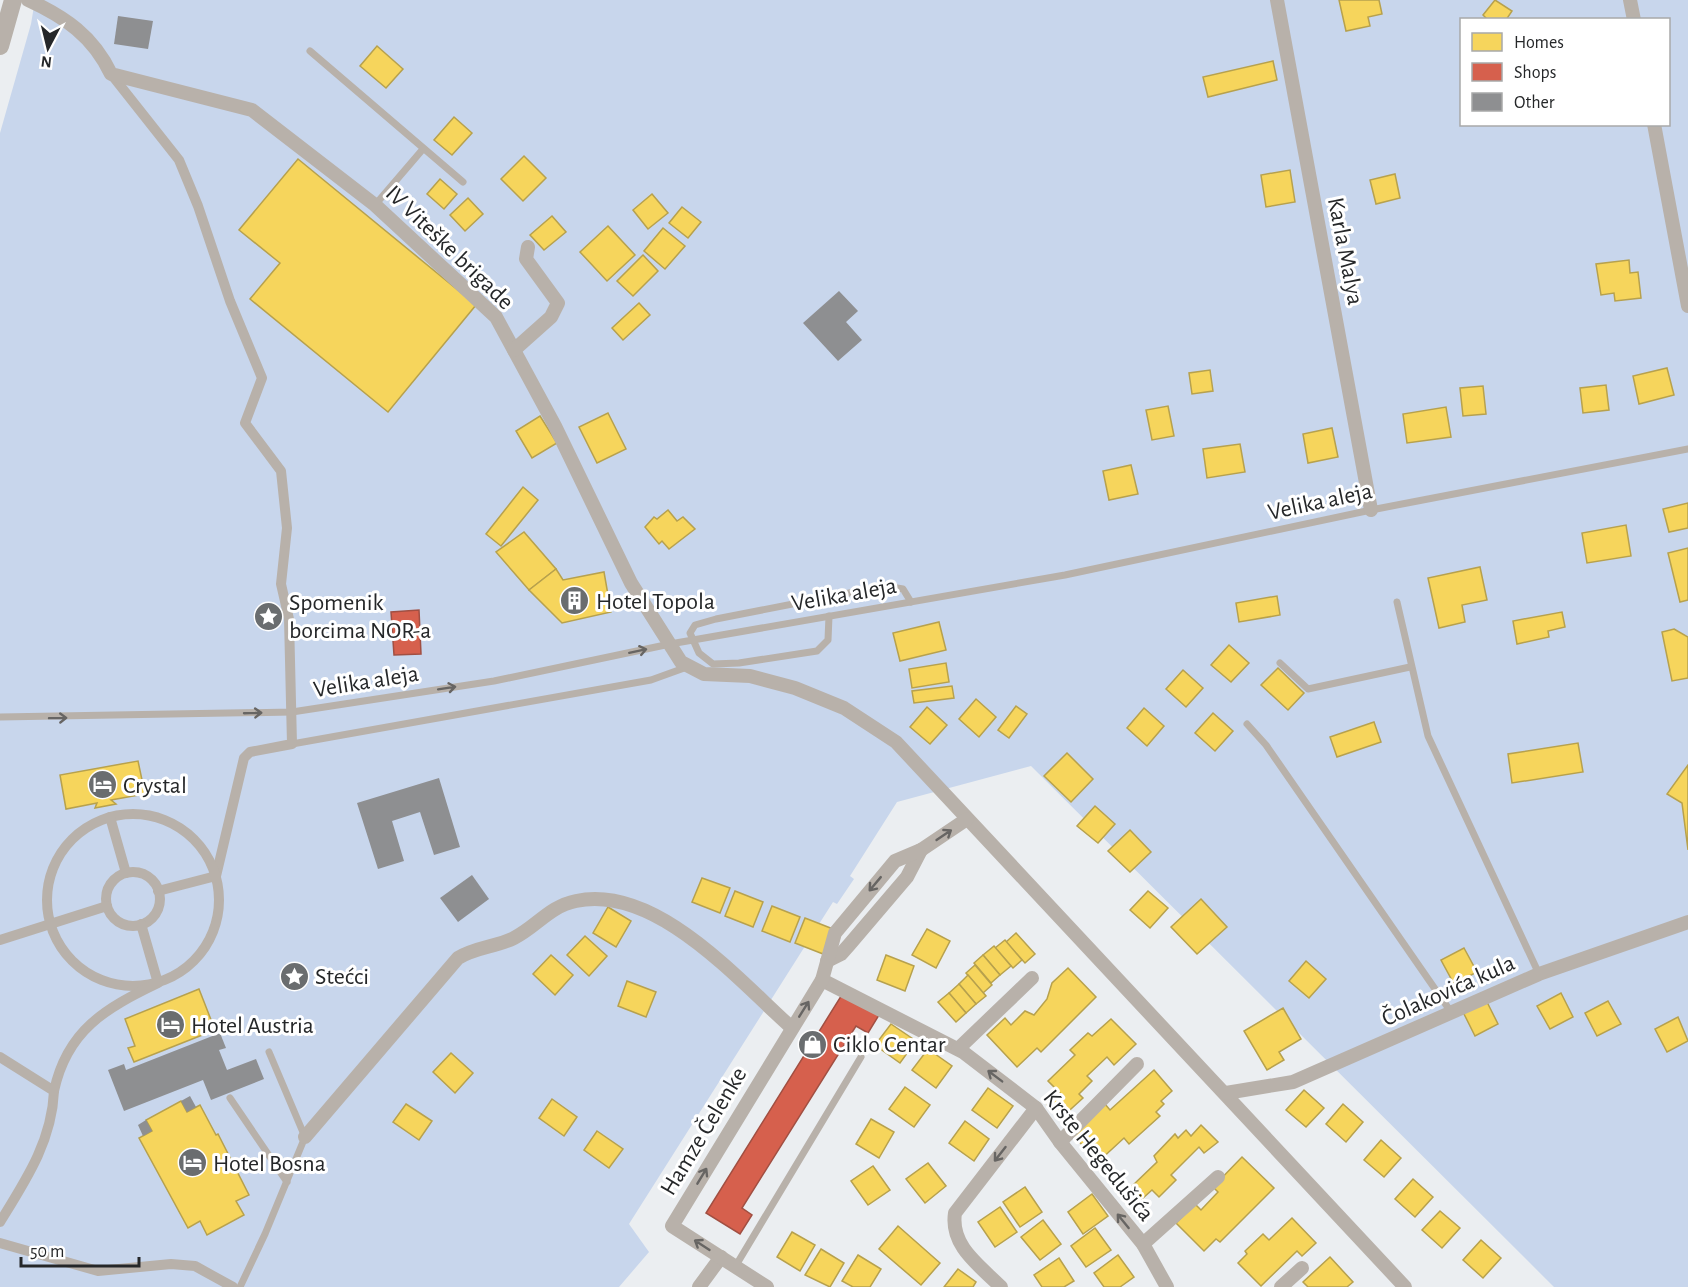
<svg xmlns="http://www.w3.org/2000/svg" width="1688" height="1287" font-family="'Alegreya Sans',sans-serif">
<rect width="100%" height="100%" fill="#ebeef1"/>
<path fill="#c8d6ec" fill-rule="evenodd" d="M35,0H1688V1287H1554L1031,766L897,802L850,876L854,879L837,904L833,902L629,1224L649,1252L619,1287H0V133L31,24ZM1462,20H1668V124H1462Z"/>
<g fill="#f6d55c" stroke="#b7a14d" stroke-width="1.5">
<polygon points="1339,0 1379,0 1382,14 1368,17 1370,26 1346,31"/>
<polygon points="1495,0 1512,11 1506,20 1488,20 1483,15"/>
<polygon points="377,46 403,69 386,88 360,66"/>
<polygon points="1273,61 1277,80 1208,97 1203,77"/>
<polygon points="454,117 472,133 452,155 434,140"/>
<polygon points="524,156 546,178 523,201 501,179"/>
<polygon points="298,159 476,305 388,412 250,299 280,263 239,230"/>
<polygon points="1290,170 1295,202 1266,207 1261,175"/>
<polygon points="1395,174 1400,198 1376,204 1370,180"/>
<polygon points="440,179 457,194 444,209 427,194"/>
<polygon points="652,194 668,213 648,229 633,210"/>
<polygon points="468,198 483,214 465,231 450,215"/>
<polygon points="682,207 701,222 688,238 669,223"/>
<polygon points="552,216 566,232 544,250 530,235"/>
<polygon points="608,226 635,255 607,281 580,252"/>
<polygon points="663,228 685,246 665,269 644,251"/>
<polygon points="643,255 658,271 633,296 617,281"/>
<polygon points="1629,260 1630,273 1638,272 1641,298 1615,301 1614,293 1601,295 1596,264"/>
<polygon points="639,303 650,315 623,340 612,328"/>
<polygon points="1667,368 1674,395 1639,404 1633,376"/>
<polygon points="1210,370 1213,391 1192,394 1189,373"/>
<polygon points="1606,385 1609,410 1583,413 1580,388"/>
<polygon points="1483,386 1486,414 1463,416 1460,388"/>
<polygon points="1168,406 1174,436 1152,440 1146,410"/>
<polygon points="1446,407 1451,437 1407,443 1403,414"/>
<polygon points="608,413 626,449 597,463 579,427"/>
<polygon points="540,416 557,443 532,458 516,431"/>
<polygon points="1332,428 1338,457 1308,463 1303,434"/>
<polygon points="1240,444 1245,472 1207,478 1203,449"/>
<polygon points="1131,465 1138,494 1109,500 1103,471"/>
<polygon points="523,487 538,500 501,546 486,534"/>
<polygon points="1688,503 1688,528 1669,532 1663,509"/>
<polygon points="668,510 677,521 683,517 695,529 669,549 662,541 659,544 645,527 654,517 657,519"/>
<polygon points="1626,525 1631,556 1587,563 1582,533"/>
<polygon points="524,532 556,569 529,590 496,552"/>
<polygon points="1688,548 1688,600 1680,602 1668,553"/>
<polygon points="1480,567 1487,600 1462,605 1465,622 1439,628 1428,578"/>
<polygon points="556,569 563,580 604,572 611,612 562,623 529,590"/>
<polygon points="1277,596 1280,615 1239,622 1236,603"/>
<polygon points="1562,612 1565,627 1548,631 1549,637 1517,644 1513,621"/>
<polygon points="939,622 946,650 900,661 893,633"/>
<polygon points="1674,629 1688,637 1688,678 1672,681 1662,632"/>
<polygon points="1229,645 1249,663 1231,682 1211,665"/>
<polygon points="946,663 949,682 912,688 909,669"/>
<polygon points="1278,668 1304,693 1288,710 1261,685"/>
<polygon points="1183,670 1203,688 1186,707 1166,689"/>
<polygon points="952,686 954,698 914,703 912,691"/>
<polygon points="976,699 996,717 979,737 959,719"/>
<polygon points="1016,706 1027,714 1009,738 998,730"/>
<polygon points="927,707 947,725 930,744 910,727"/>
<polygon points="1144,708 1164,726 1147,746 1127,728"/>
<polygon points="1213,713 1233,731 1215,751 1195,733"/>
<polygon points="1374,722 1381,742 1337,757 1330,737"/>
<polygon points="1578,743 1583,772 1512,783 1508,754"/>
<polygon points="1067,753 1093,779 1071,802 1044,776"/>
<polygon points="138,761 145,794 111,800 116,804 95,808 97,803 66,809 60,775"/>
<polygon points="1688,765 1688,850 1682,803 1667,794"/>
<polygon points="1095,806 1115,824 1098,843 1077,826"/>
<polygon points="1130,830 1151,852 1130,872 1108,851"/>
<polygon points="702,878 730,888 720,913 692,902"/>
<polygon points="735,891 763,902 753,927 725,916"/>
<polygon points="1148,891 1168,908 1150,928 1130,910"/>
<polygon points="1201,899 1227,927 1197,954 1171,927"/>
<polygon points="772,906 800,917 790,942 762,931"/>
<polygon points="608,907 631,921 616,947 593,933"/>
<polygon points="805,918 833,929 823,954 795,943"/>
<polygon points="927,929 950,941 936,968 912,955"/>
<polygon points="1016,933 1035,954 1025,963 1006,942"/>
<polygon points="585,936 607,956 589,976 567,955"/>
<polygon points="1005,940 1022,960 1013,968 995,948"/>
<polygon points="994,946 1011,966 1000,975 983,955"/>
<polygon points="1464,948 1477,972 1454,984 1441,960"/>
<polygon points="551,955 573,975 555,995 533,974"/>
<polygon points="886,955 914,966 905,991 877,980"/>
<polygon points="983,955 1000,975 991,983 974,963"/>
<polygon points="1306,961 1326,979 1309,998 1289,981"/>
<polygon points="975,965 992,985 983,993 966,973"/>
<polygon points="1068,968 1096,997 1041,1052 1037,1048 1017,1067 987,1035 1005,1018 1011,1025 1025,1011 1034,1015 1047,999 1052,983"/>
<polygon points="968,975 986,996 976,1004 959,984"/>
<polygon points="627,981 656,992 646,1017 618,1006"/>
<polygon points="959,984 976,1004 966,1013 949,993"/>
<polygon points="199,989 215,1030 134,1062 128,1048 135,1046 125,1019"/>
<polygon points="949,993 966,1013 956,1022 938,1002"/>
<polygon points="1561,993 1573,1017 1550,1029 1537,1006"/>
<polygon points="1486,1000 1498,1024 1475,1036 1463,1012"/>
<polygon points="1608,1001 1621,1024 1597,1036 1585,1013"/>
<polygon points="1283,1008 1301,1039 1279,1052 1284,1060 1267,1070 1244,1031"/>
<polygon points="1678,1017 1688,1041 1667,1052 1655,1029"/>
<polygon points="1111,1019 1136,1044 1114,1065 1107,1057 1087,1076 1092,1081 1079,1094 1083,1098 1060,1119 1047,1105 1060,1093 1048,1081 1075,1055 1070,1050 1088,1033 1092,1036"/>
<polygon points="891,1024 916,1041 900,1063 875,1045"/>
<polygon points="928,1049 952,1066 936,1088 912,1070"/>
<polygon points="451,1053 473,1073 455,1093 433,1072"/>
<polygon points="1154,1070 1172,1091 1161,1101 1164,1104 1156,1112 1160,1116 1129,1144 1124,1138 1098,1162 1072,1134 1105,1104 1110,1110"/>
<polygon points="905,1087 930,1105 914,1127 889,1109"/>
<polygon points="988,1088 1013,1106 997,1128 972,1110"/>
<polygon points="1304,1090 1324,1108 1306,1127 1286,1110"/>
<polygon points="552,1099 577,1117 564,1136 539,1118"/>
<polygon points="181,1101 187,1112 200,1105 216,1135 218,1134 249,1195 236,1201 244,1215 207,1235 200,1221 188,1228 139,1138 152,1131 146,1120"/>
<polygon points="406,1104 432,1121 419,1140 393,1122"/>
<polygon points="1343,1104 1363,1122 1346,1142 1326,1124"/>
<polygon points="871,1119 894,1132 879,1158 856,1144"/>
<polygon points="965,1121 989,1139 974,1161 949,1143"/>
<polygon points="1201,1125 1218,1142 1204,1153 1199,1147 1171,1175 1176,1180 1159,1197 1152,1190 1142,1199 1131,1187 1157,1162 1154,1156 1175,1134 1178,1138 1186,1130 1191,1136"/>
<polygon points="597,1131 623,1149 609,1168 584,1150"/>
<polygon points="1381,1140 1401,1158 1384,1177 1364,1160"/>
<polygon points="1242,1157 1274,1188 1220,1242 1216,1239 1204,1251 1176,1223 1195,1204 1201,1210 1218,1192 1213,1187"/>
<polygon points="928,1163 946,1186 925,1203 906,1179"/>
<polygon points="873,1166 890,1190 868,1205 851,1181"/>
<polygon points="1413,1179 1433,1197 1415,1217 1395,1199"/>
<polygon points="1025,1187 1042,1212 1020,1227 1003,1202"/>
<polygon points="1092,1194 1108,1216 1083,1234 1068,1212"/>
<polygon points="1000,1207 1017,1232 995,1247 978,1222"/>
<polygon points="1440,1211 1460,1228 1442,1248 1422,1230"/>
<polygon points="1292,1218 1316,1243 1302,1256 1297,1251 1261,1286 1238,1263 1247,1254 1245,1251 1263,1234 1269,1240"/>
<polygon points="1043,1220 1061,1244 1040,1260 1021,1237"/>
<polygon points="898,1226 940,1263 921,1285 879,1249"/>
<polygon points="1095,1228 1111,1250 1086,1267 1071,1246"/>
<polygon points="792,1232 815,1245 800,1271 777,1257"/>
<polygon points="1481,1240 1501,1258 1483,1278 1463,1260"/>
<polygon points="821,1249 844,1263 830,1287 805,1275"/>
<polygon points="858,1255 881,1269 870,1287 853,1287 842,1281"/>
<polygon points="1118,1255 1134,1277 1120,1287 1104,1287 1094,1273"/>
<polygon points="1330,1257 1353,1282 1347,1287 1308,1287 1303,1282"/>
<polygon points="1059,1258 1074,1281 1064,1287 1042,1287 1034,1275"/>
<polygon points="958,1269 976,1282 973,1287 944,1287"/>
</g>
<g fill="#d6604d" stroke="#a14f42" stroke-width="1.5">
<polygon points="419,610 421,654 394,655 391,612"/>
<polygon points="843,993 879,1015 868,1033 856,1026 742,1208 752,1215 740,1234 706,1213"/>
</g>
<g fill="#8e8f91">
<polygon points="118,16 153,21 148,49 114,44"/>
<polygon points="839,291 858,311 846,322 862,340 838,361 803,323"/>
<polygon points="439,778 460,847 434,855 420,812 392,821 404,861 378,869 357,803"/>
<polygon points="472,875 489,899 458,922 440,898"/>
<polygon points="220,1033 226,1048 219,1050 227,1070 256,1059 264,1079 211,1100 203,1080 124,1111 108,1070 124,1064 126,1070"/>
<polygon points="190,1096 196,1107 187,1112 181,1101"/>
<polygon points="146,1120 152,1131 143,1136 138,1125"/>
</g>
<g fill="none" stroke-linecap="round" stroke-linejoin="round">
<g stroke="#b8b1aa" stroke-width="7">
<polyline points="310,51 463,182"/>
<polyline points="375,205 423,149"/>
<polyline points="1397,602 1428,736 1539,974"/>
<polyline points="829,616 828,640 817,651 739,663 713,664 699,653 690,633 695,625 716,619 885,586 903,589 911,602"/>
<polyline points="1280,663 1308,689 1410,667"/>
<polyline points="0,717 292,712 494,681 670,644 1065,575 1371,510 1688,449"/>
<polyline points="1247,724 1266,745 1451,1012"/>
<polyline points="292,744 651,680 687,667"/>
<polyline points="230,1098 287,1182"/>
<polyline points="735,1267 861,1057"/>
<polyline points="240,1287 265,1234 305,1137 269,1052"/>
</g>
<g stroke="#b8b1aa" stroke-width="10">
<polyline points="111,74 179,160 198,206 230,301 262,378 245,423 281,471 287,528 281,584 289,619 292,744 250,752 244,758 216,876 158,891"/>
<circle cx="133" cy="900" r="86"/>
<polyline points="110,817 126,873"/>
<circle cx="133" cy="899" r="27"/>
<polyline points="0,940 107,906"/>
<path d="M0,1057L54,1091C52,1141 26,1180 0,1222"/>
<path d="M54,1091C67,1030 106,1008 158,983L141,924"/>
<polyline points="0,1243 98,1271 171,1264 195,1266 233,1287"/>
</g>
<g stroke="#b8b1aa" stroke-width="14">
<path d="M28,0C65,17 93,36 111,74L252,110L375,205L496,317L555,426L631,583L681,662L704,674L750,676L795,688L844,708L896,742L1405,1287"/>
<polyline points="1277,0 1371,510"/>
<polyline points="1630,0 1634,20"/>
<polyline points="1654,124 1688,306"/>
<polyline points="514,350 551,317 558,303 526,259 528,247"/>
<polyline points="827,961 841,954 849,945 907,877 921,850"/>
<polyline points="822,980 963,1052 1036,1108 1060,1142 1143,1244 1167,1287"/>
<polyline points="958,1049 1032,978"/>
<polyline points="1226,1093 1293,1082 1539,974 1688,922"/>
<path d="M305,1137L458,958C476,947 496,947 514,938C536,927 550,906 576,901C656,884 738,980 792,1028"/>
<polyline points="1060,1142 1137,1064"/>
<polyline points="1143,1244 1218,1177"/>
<polyline points="699,1287 721,1257"/>
<polyline points="767,1287 672,1226 822,980 835,933 895,861 921,850 967,819"/>
<path d="M1001,1287C979,1265 950,1246 955,1213L1036,1108"/>
<polyline points="1281,1287 1302,1268"/>
</g>
<polyline stroke="#b8b1aa" stroke-width="18" points="0,46 13,0"/>
</g>
<defs><path id="oneway-shaft" d="M-6 0H5M1.5-3L5.5 0L1.5 3" fill="none" stroke-width="1.6" stroke-linecap="round" stroke-linejoin="round" transform="scale(1.5)"/></defs>
<g stroke="#676563">
<use href="#oneway-shaft" transform="translate(638 651) rotate(-12)"/>
<use href="#oneway-shaft" transform="translate(447 688) rotate(-9)"/>
<use href="#oneway-shaft" transform="translate(253 713) rotate(-2)"/>
<use href="#oneway-shaft" transform="translate(58 718) rotate(-1)"/>
<use href="#oneway-shaft" transform="translate(944 835) rotate(-34)"/>
<use href="#oneway-shaft" transform="translate(875 884) rotate(130)"/>
<use href="#oneway-shaft" transform="translate(804 1009) rotate(-58)"/>
<use href="#oneway-shaft" transform="translate(995 1076) rotate(-143)"/>
<use href="#oneway-shaft" transform="translate(1000 1154) rotate(128)"/>
<use href="#oneway-shaft" transform="translate(702 1176) rotate(-59)"/>
<use href="#oneway-shaft" transform="translate(1123 1221) rotate(-129)"/>
<use href="#oneway-shaft" transform="translate(702 1245) rotate(-147)"/>
</g>
<defs>
<symbol id="building-disc" viewBox="-11 -11 22 22"><circle r="9.5" fill="#6a6d6f" stroke="#fff"/><path d="M-4-6H4V6H1V3H-1V6H-4ZM-2.5-4.3h1.7v1.8h-1.7ZM.8-4.3h1.7v1.8H.8ZM-2.5-1h1.7V.8h-1.7ZM.8-1h1.7V.8H.8Z" fill="#fff"/></symbol>
<symbol id="sight-disc" viewBox="-11 -11 22 22"><circle r="9.5" fill="#6a6d6f" stroke="#fff"/><path d="M0-6L1.8-2.2L6-1.7L2.9 1.2L3.7 5.4L0 3.3L-3.7 5.4L-2.9 1.2L-6-1.7L-1.8-2.2Z" fill="#fff"/></symbol>
<symbol id="hotel-disc" viewBox="-11 -11 22 22"><circle r="9.5" fill="#6a6d6f" stroke="#fff"/><path d="M-6-4.5h1.5V1H6V5H4.5V3h-9V5H-6ZM-4 0a1.8 1.8 0 1 1 3.6 0ZM.5 0V-2.5h3Q6-2.5 6 0Z" fill="#fff"/></symbol>
<symbol id="shop-disc" viewBox="-11 -11 22 22"><circle r="9.5" fill="#6a6d6f" stroke="#fff"/><path d="M-5-2.5h2.3a2.7 3.5 0 0 1 5.4 0H5L5.5 6h-11ZM-1.5-2.5h3a1.5 2.3 0 0 0-3 0Z" fill="#fff"/></symbol>
</defs>
<g fill-rule="evenodd">
<use href="#building-disc" x="558" y="584" width="33" height="33"/>
<use href="#sight-disc" x="252" y="600" width="33" height="33"/>
<use href="#hotel-disc" x="86" y="768" width="33" height="33"/>
<use href="#sight-disc" x="278" y="960" width="33" height="33"/>
<use href="#hotel-disc" x="154" y="1008" width="33" height="33"/>
<use href="#shop-disc" x="796" y="1028" width="33" height="33"/>
<use href="#hotel-disc" x="176" y="1146" width="33" height="33"/>
</g>
<g text-anchor="middle" stroke-width="6" stroke-linejoin="round" paint-order="stroke">
<g font-size="24" fill="#252729" stroke="#fff">
<text transform="translate(450 247) rotate(44)" y="8">IV Viteške brigade</text>
<text transform="translate(1346 251) rotate(79)" y="8">Karla Malya</text>
<text transform="translate(1320 501) rotate(-12)" y="8">Velika aleja</text>
<text transform="translate(844 594) rotate(-10)" y="8">Velika aleja</text>
<text transform="translate(366 681) rotate(-9)" y="8">Velika aleja</text>
<text transform="translate(1448 990) rotate(-24)" y="8">Čolakovića kula</text>
<text transform="translate(703 1131) rotate(-59)" y="8">Hamze Čelenke</text>
<text transform="translate(1099 1155) rotate(51)" y="8">Krste Hegedušića</text>
</g>
<g font-size="24" fill="#252729" stroke="#fff" text-anchor="start">
<text x="596" y="609">Hotel Topola</text>
<text x="289" y="610">Spomenik<tspan x="289" dy="28">borcima NOR-a</tspan></text>
<text x="123" y="793">Crystal</text>
<text x="315" y="984">Stećci</text>
<text x="191" y="1033">Hotel Austria</text>
<text x="833" y="1052">Ciklo Centar</text>
<text x="213" y="1171">Hotel Bosna</text>
</g>
</g>
<rect x="1460" y="18" width="210" height="108" fill="#ffffff" stroke="#a8a9a9" stroke-width="1.5"/>
<rect x="1472" y="33" width="30" height="18" fill="#f6d55c" stroke="#a8a9a9" stroke-width="1.5"/>
<text x="1514" y="48" font-size="18" fill="#252729">Homes</text>
<rect x="1472" y="63" width="30" height="18" fill="#d6604d" stroke="#a8a9a9" stroke-width="1.5"/>
<text x="1514" y="78" font-size="18" fill="#252729">Shops</text>
<rect x="1472" y="93" width="30" height="18" fill="#8e8f91" stroke="#a8a9a9" stroke-width="1.5"/>
<text x="1514" y="108" font-size="18" fill="#252729">Other</text>
<g transform="translate(48 48) rotate(187)" stroke="#ffffff" stroke-width="4.5" paint-order="stroke">
<path d="M0-4.5L10 22L0 15L-10 22Z" fill="#252729"/>
<text y="-9" font-size="16" font-weight="bold" text-anchor="middle" fill="#252729">N</text>
</g>
<path d="M21 1257v9h118v-9" fill="none" stroke="#252729" stroke-width="3"/>
<text x="30" y="1257" font-size="18" fill="#252729" stroke="#ffffff" stroke-width="4.5" paint-order="stroke">50 m</text>
</svg>
